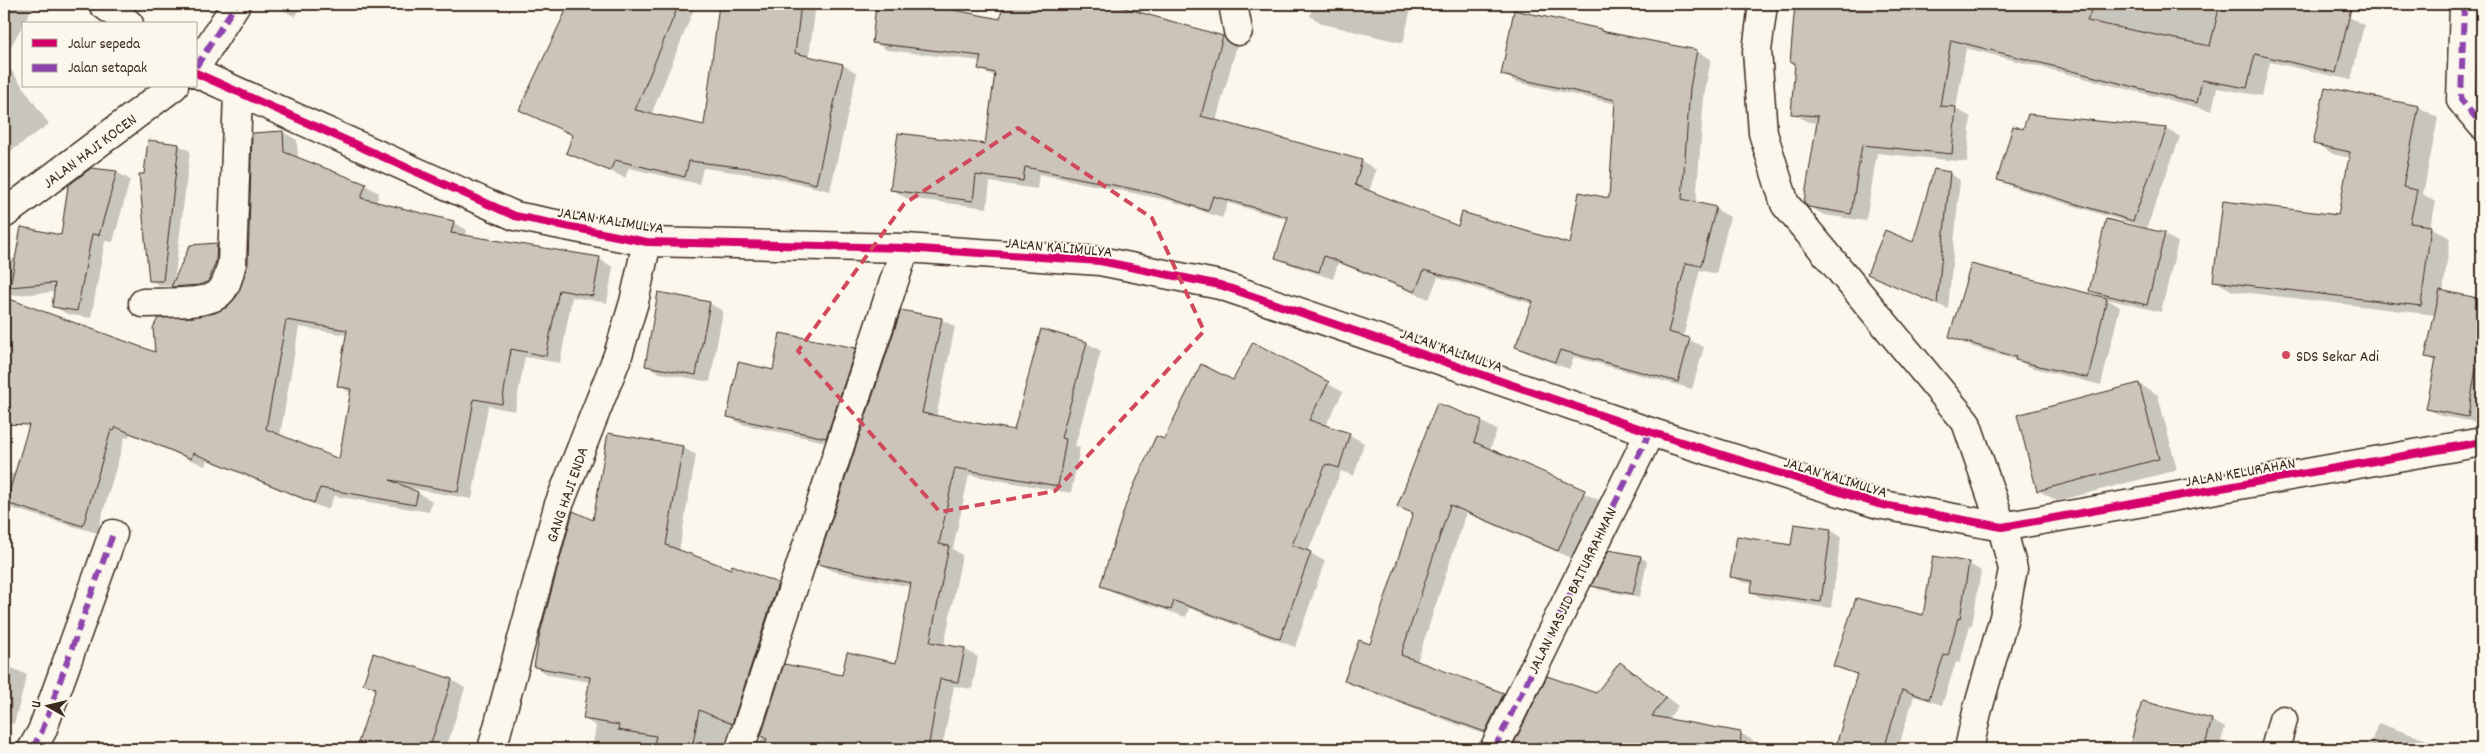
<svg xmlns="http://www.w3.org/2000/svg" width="2486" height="753" font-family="Dekko,sans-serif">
<rect width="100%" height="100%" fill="#fbf7ec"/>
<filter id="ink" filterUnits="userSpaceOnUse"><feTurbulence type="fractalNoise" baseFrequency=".02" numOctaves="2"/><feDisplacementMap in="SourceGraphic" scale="10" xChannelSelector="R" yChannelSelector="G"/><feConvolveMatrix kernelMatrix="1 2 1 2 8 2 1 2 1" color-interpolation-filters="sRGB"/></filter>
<g filter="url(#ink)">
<g fill="#0003" fill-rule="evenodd">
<polygon points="4,4 34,4 4,59"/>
<polygon points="274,4 303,4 295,17"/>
<polygon points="484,4 503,4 500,10"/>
<polygon points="589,4 696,4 651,115 705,126 720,4 816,4 809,57 843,65 857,73 830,191 772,177 703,168 699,184 629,168 625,178 567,152 574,136 535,117 583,43"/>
<polygon points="877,4 949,4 948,10 1000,20 1004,4 1107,4 1223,37 1237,45 1216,121 1362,161 1376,170 1369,192 1459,228 1571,245 1610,199 1616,104 1516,82 1502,74 1601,30 1608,34 1696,51 1711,59 1704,97 1696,204 1716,209 1730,217 1716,274 1700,270 1683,337 1704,347 1692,389 1574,357 1569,369 1531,355 1517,347 1533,304 1438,277 1429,299 1338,263 1333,279 1291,265 1277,257 1289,220 1228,203 1222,218 1172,201 1039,174 1037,189 990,182 987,208 906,198 892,189 986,146 996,77 979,69 981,61 887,50 873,42"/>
<polygon points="1313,4 1412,4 1403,43 1323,24 1310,16"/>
<polygon points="1809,4 2295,4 2349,17 2364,25 2351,80 2270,62 2262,96 2217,88 2212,111 1966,48 1956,109 1971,117 1967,162 1877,153 1866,221 1824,215 1808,206 1818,123 1808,122 1793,113 1796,65 1792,62"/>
<polygon points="2356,4 2403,4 2401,12"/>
<polygon points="4,60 49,124 4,156"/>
<polygon points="2326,88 2419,107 2438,118 2423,194 2435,202 2430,227 2450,238 2443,292 2482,300 2481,423 2441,416 2428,409 2437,362 2426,356 2435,315 2233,291 2215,281 2339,216 2350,158 2333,154 2315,143"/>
<polygon points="2029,116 2167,129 2180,137 2146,230 2164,235 2178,242 2161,312 2107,299 2120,307 2101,385 2030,367 2019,361 1964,344 1951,336 2104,298 2090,290 2143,229 2143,227 2012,187 1999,179"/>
<path d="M283,132L297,140L298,159L365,185L379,193L376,203L453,222L467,230L465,237L599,259L613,267L607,303L572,297L560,363L525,357L515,411L488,406L472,499L409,488L432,501L429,512L334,496L328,510L208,460L205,466L130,434L128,438L125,437L97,533L4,506V471L16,475L157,353L205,317L228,308L241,291L249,264L253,134ZM299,327L347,335L338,386L352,394L340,461L280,436Z"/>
<polygon points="149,142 179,145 190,151 174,283 217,244 223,248 215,285 179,290 172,286 161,286 150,280 145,176"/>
<polygon points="91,169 117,172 130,180 113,242 105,241 91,318 67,314 53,306 55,292 4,296 4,258 17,259 62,237"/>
<polygon points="1949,173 1960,180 1948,309 1879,279 1914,243"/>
<polygon points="709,303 723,311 710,382 660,373 646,365"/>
<polygon points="941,319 955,327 936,417 1015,431 1042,331 1087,343 1101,351 1075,446 1080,448 1071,493 969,475 953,549 962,555 944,646 964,649 978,657 972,689 954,686 942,749 758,749 785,666 843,677 897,664 911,587 832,571 819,563"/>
<polygon points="1253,344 1343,392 1325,427 1350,435 1364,443 1354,476 1341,471 1308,552 1325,561 1295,647 1189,608 1186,617 1116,594 1102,586 1164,441 1234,382"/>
<polygon points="855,349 869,357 840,445 741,424 728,416 773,371"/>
<polygon points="2139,384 2158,395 2177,470 2057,501 2038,490"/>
<polygon points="1438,405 1482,422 1497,430 1490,450 1599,500 1574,559 1466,513 1417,662 1504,694 1519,703 1500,740 1361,689 1346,680 1371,645 1414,515 1398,506"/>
<polygon points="682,447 696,455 679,551 731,571 733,567 791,592 740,749 592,749 596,726 584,719 590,682 549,675 535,667 594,521"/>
<polygon points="1831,530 1841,537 1831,608 1762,598 1751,592 1753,584 1742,582 1731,576"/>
<polygon points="1640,557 1647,561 1640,597 1600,590 1593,586"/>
<polygon points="1968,563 1981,571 1972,625 1970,625 1960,663 1956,662 1942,705 1914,696 1898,749 1836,749 1858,676 1834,665 1924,617"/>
<polygon points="373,654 452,680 465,688 446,749 358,749 376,690 364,683"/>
<polygon points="1621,663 1678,706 1667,720 1742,734 1754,741 1753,749 1630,749 1602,727 1593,749 1513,749 1548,678 1597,694"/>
<polygon points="4,664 27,675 14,724 4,721"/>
<polygon points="2142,702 2211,720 2225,728 2219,749 2130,749"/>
<polygon points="2378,723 2453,749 2369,749"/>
</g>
<g fill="#ccc4b9" stroke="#3b2a1e" fill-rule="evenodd">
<polygon points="569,4 679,4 635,110 704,125 719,4 801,4 795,53 843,64 816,184 756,169 689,161 685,177 615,160 610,171 566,153 573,135 519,110"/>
<polygon points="876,4 924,4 1000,19 1003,4 1111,4 1223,36 1201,116 1362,160 1355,185 1458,226 1462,212 1570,244 1579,192 1609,198 1615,100 1501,75 1514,10 1601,29 1601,31 1697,50 1690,88 1682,199 1716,207 1701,266 1686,263 1668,332 1690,338 1678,382 1560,350 1555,362 1515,347 1533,301 1424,270 1415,292 1324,256 1319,272 1275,258 1288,217 1213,196 1208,211 1157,194 1025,167 1023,181 976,175 973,201 890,190 898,133 985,144 995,73 978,69 981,56 872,43"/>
<polygon points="1795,4 2094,4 2087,21 2210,46 2220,4 2352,4 2336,73 2255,54 2247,88 2202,80 2197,103 1951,40 1940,106 1956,107 1952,154 1862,145 1851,214 1808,207 1804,202 1818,116 1791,114 1795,63 1790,63"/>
<polygon points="2325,87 2419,106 2403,187 2417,190 2410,223 2431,226 2421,306 2213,281 2223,201 2338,215 2350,152 2313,144"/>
<polygon points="2028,114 2167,128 2133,221 1997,180 2013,126 2023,129"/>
<path d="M283,131L284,152L366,184L361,198L454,221L451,233L600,257L593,296L559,290L546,356L511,349L502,404L474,399L458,492L390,480L418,492L415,505L320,488L314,503L193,453L191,459L116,427L114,431L111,430L83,526L6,503L29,425L4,424V297L155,352L153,328L158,318L193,317L215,313L227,307L237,296L248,264L252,133ZM286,320L347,330L337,386L351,389L339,459L266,429Z"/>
<polygon points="148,140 179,144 163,281 149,281 139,174 144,174"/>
<polygon points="91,168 117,171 99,235 92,234 77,311 52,307 55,283 10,287 21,227 61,235 68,186"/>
<polygon points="1934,169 1950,172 1937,304 1867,274 1885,230 1913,242"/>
<polygon points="2106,219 2165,233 2147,305 2089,291"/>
<polygon points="217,243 216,261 209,281 199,285 171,287 190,245"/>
<polygon points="1971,264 2107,298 2088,378 2015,360 2016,357 1949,337"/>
<polygon points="2440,290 2482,299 2482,370 2476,368 2468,417 2426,409 2436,359 2425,357"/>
<polygon points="658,292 710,302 696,375 645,366"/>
<polygon points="901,310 942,318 922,413 1014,430 1041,329 1087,342 1061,438 1066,439 1058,486 955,468 939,544 949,546 930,642 965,648 958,682 940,679 928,749 763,749 767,739 761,736 784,664 842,675 847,652 896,663 911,583 817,564"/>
<polygon points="780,333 856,348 826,438 727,417 738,362 773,370"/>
<polygon points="1253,342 1329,382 1309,420 1350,433 1339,468 1326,464 1292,545 1311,552 1280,639 1174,601 1171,610 1100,586 1127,501 1156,436 1164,439 1201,364 1233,380"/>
<polygon points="2139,383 2159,459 2037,491 2017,415"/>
<polygon points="1437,403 1482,420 1474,442 1585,490 1558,551 1450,505 1401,655 1504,693 1485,732 1344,681 1359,640 1370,644 1413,513 1397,507"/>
<polygon points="608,433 683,446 666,545 731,569 732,565 778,583 732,724 699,710 692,749 653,749 656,736 618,730 619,725 583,719 590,677 534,667 540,633 573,511 593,520"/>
<polygon points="1794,524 1831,529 1821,602 1750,592 1753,581 1730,577 1737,536 1791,545"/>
<polygon points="1609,550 1641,556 1633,594 1591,586"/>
<polygon points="1933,556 1969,562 1960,619 1958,618 1948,656 1944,655 1929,699 1902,690 1884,749 1835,749 1857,674 1833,666 1856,598 1923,615"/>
<polygon points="373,653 452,679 429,749 356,749 376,688 363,684"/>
<polygon points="1620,662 1666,698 1652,716 1741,732 1740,749 1511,749 1547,676 1596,693"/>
<polygon points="2142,701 2212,719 2204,749 2129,749"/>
</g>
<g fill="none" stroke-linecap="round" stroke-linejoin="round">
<defs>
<g id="street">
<polyline points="1233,4 1238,31"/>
<polyline points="2464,4 2461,100 2482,125"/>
<polyline points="196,67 236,4"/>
<polyline points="4,214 174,86"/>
<path d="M143,303C161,302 203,305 217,295C227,288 229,274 232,263L238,93"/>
<polyline points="32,749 42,731 113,534"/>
<polyline points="492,749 558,507 618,355 634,302 647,242"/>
<polyline points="740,749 905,248"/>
<polyline points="1494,749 1650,432"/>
<polyline points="1969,749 1977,712 2004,617 2013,569 2002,527 2482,442"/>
<polyline points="2275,749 2283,720"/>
</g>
<g id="secondary">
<polyline points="103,4 129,24"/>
<polyline points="196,73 515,216 647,242 905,248 1100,261 1220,285 1650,432 1878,504 2002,527 1966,422 1785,204 1763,133 1757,51 1763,4"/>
</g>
</defs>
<use href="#street" stroke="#3b2a1e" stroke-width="31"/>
<use href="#secondary" stroke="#3b2a1e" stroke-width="31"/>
<use href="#street" stroke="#fbf7ec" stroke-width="28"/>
<use href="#secondary" stroke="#fbf7ec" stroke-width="28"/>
<g stroke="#8e44ad" stroke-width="6" stroke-dasharray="12 6" stroke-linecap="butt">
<polyline points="2464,4 2461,100 2482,125"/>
<polyline points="196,67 236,4"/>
<polyline points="32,749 42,731 113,534"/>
<polyline points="1494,749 1650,432"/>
</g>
<defs>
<polyline id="cycleway" points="196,73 515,216 647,242 905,248 1100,261 1220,285 1650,432 1878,504 2002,527 2482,442"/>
</defs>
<use href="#cycleway" stroke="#fbf7ec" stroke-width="11"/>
<use href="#cycleway" stroke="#d6006c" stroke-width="8"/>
</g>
</g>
<path fill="none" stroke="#d1495b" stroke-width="4" stroke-dasharray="10 6" stroke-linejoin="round" d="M1018,128L1152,218L1204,331L1055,491L940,512L798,351L904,204Z"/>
<circle fill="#d1495b" stroke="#fbf7ec" stroke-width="2" cx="2286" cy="355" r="5"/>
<g text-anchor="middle" stroke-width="4" stroke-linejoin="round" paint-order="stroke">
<g font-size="16" fill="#3b2a1e" stroke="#fbf7ec">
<text transform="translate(89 150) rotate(-37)" y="6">JALAN HAJI KOCEN</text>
<text transform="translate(611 219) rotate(9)" y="6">JALAN KALIMULYA</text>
<text transform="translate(1059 246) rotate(5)" y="6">JALAN KALIMULYA</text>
<text transform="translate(1452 349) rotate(19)" y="6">JALAN KALIMULYA</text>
<text transform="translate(2240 471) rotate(-10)" y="6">JALAN KELURAHAN</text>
<text transform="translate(1836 476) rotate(17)" y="6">JALAN KALIMULYA</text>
<text transform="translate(566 494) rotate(-71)" y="6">GANG HAJI ENDA</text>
<text transform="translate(1571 590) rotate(-64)" y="6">JALAN MASJID BAITURRAHMAN</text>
</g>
<g font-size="16" fill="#3b2a1e" stroke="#fbf7ec" text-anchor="start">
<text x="2296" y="361">SDS Sekar Adi</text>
</g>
</g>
<rect width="2486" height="753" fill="none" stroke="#fbf7ec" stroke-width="20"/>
<rect x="10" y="10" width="2466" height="733" fill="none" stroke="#3b2a1e" stroke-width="2" filter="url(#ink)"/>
<rect x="22" y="22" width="175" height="65" fill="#fbf7ec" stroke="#aea59a"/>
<rect x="32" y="39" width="25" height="8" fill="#d6006c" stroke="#aea59a"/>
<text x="68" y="48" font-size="15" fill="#3b2a1e">Jalur sepeda</text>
<rect x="32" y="64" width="25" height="8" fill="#8e44ad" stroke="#aea59a"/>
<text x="68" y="72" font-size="15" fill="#3b2a1e">Jalan setapak</text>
<g transform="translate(48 706) rotate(278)" stroke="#fbf7ec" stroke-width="4" paint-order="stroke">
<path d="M0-4L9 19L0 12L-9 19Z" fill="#3b2a1e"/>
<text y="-8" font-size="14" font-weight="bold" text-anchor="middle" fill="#3b2a1e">U</text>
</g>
</svg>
